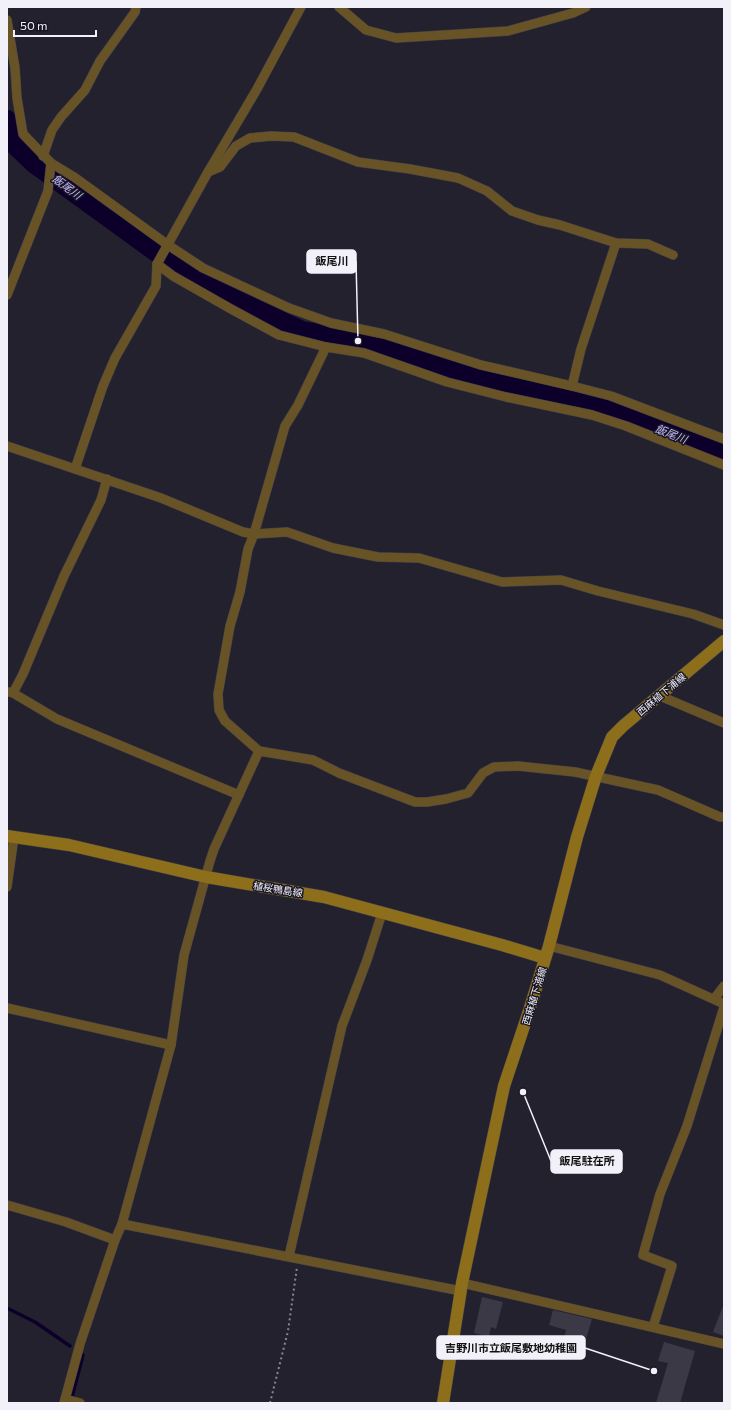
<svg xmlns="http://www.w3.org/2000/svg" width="731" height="1410" font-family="Commissioner,'Noto Sans JP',sans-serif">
<rect width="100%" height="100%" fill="#23212d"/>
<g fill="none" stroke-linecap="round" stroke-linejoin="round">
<g stroke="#0c002a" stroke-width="3.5">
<polyline points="7,1308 35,1322 70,1346"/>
<polyline points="71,1401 83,1355"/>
</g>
<polyline stroke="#0c002a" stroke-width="20" points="7,120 13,143 35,164 173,264 255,309 302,331 358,341 444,367 601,407 724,455"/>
</g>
<g fill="#3b3946">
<polygon points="482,1297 503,1302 496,1329 491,1327 489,1337 474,1333"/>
<polygon points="723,1306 724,1306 724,1336 713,1332"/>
<polygon points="553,1310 592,1319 583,1349 577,1347 574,1355 561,1352 566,1330 549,1325"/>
<polygon points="664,1342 695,1351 680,1403 656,1403 668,1363 658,1361"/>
</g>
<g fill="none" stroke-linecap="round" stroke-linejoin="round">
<defs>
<g id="minor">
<polyline points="339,7 366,30 396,38 508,31 573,13 586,7"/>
<polyline points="7,20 15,68 17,98 23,134 51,163 74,177 168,245 203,268 289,308 331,323 384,334 481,365 572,386 611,396 724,439"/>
<polyline points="43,156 52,130 61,117 85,90 100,61 135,12 136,7"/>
<polyline points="208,172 220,167 236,146 250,138 271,136 294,137 358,162 410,169 458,178 487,191 512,211 538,220 560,225 616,243 648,244 673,255"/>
<polyline points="157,264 173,276 231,309 279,335 326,347 364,353 447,382 506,397 592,415 626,426 724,465"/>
<polyline points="7,295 48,191 51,163"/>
<polyline points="326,347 298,405 285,426 254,534 248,549 240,592 230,626 218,694 219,710 225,721 259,751 313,760 339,773 415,802 427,802 446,799 468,793 483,773 494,767 518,766 575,772 658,790 720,817 724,817"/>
<polyline points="572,386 581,349 616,243"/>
<polyline points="7,446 161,498 243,532 254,534 287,532 333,548 378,557 419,558 502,582 561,580 598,591 693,614 724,625"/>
<polyline points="75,469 103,386 115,358 156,286 157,264 208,172 257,89 301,7"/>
<polyline points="9,692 13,693 23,674 64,576 101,500 107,479"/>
<polyline points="13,693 57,719 239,795"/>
<polyline points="660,696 724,723"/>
<polyline points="7,887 14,837"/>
<polyline points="549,946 660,975 724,1004"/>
<polyline points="714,999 724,986"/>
<polyline points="7,1008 171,1045"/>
<polyline points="7,1205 66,1222 115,1240"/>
<polyline points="122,1224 461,1291"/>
<polyline points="289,1256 342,1026 367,960 382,913"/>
<polyline points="462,1283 724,1344"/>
<polyline points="653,1327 672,1266 643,1255 660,1194 687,1126 724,1007"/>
<polyline points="65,1399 80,1403"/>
<polyline points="64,1403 80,1344 115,1240 122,1224 171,1045 184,955 210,861 214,849 259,751"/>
</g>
<g id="secondary">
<polyline points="7,836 69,845 206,877 324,897 502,945 545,958"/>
<polyline points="443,1403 462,1283 504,1086 529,1011 549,946 577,837 596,776 612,737 623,726 724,641"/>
</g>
</defs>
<use href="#minor" stroke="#403e4a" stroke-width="10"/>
<use href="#secondary" stroke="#403e4a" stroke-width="13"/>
<polyline stroke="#888691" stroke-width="2" stroke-dasharray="2 3" stroke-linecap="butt" points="270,1403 288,1331 297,1267"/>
<use href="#minor" stroke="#675325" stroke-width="9"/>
<use href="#secondary" stroke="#8d6e1b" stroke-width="12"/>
</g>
<g text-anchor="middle" stroke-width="3" stroke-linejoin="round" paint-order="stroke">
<g font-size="10" fill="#f2f1fa" stroke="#191723">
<text transform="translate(661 694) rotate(-40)" y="4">西麻植下浦線</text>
<text transform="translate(278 889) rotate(9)" y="4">植桜鴨島線</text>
<text transform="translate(534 996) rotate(-73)" y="4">西麻植下浦線</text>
</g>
<g font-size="11" font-style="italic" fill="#c2b7fd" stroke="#191723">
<text transform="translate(67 187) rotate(36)" y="4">飯尾川</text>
<text transform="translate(671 434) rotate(21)" y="4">飯尾川</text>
</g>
</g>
<path fill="none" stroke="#f2f1fa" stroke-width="1.5" d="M358 341L356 261M523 1092L551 1161M654 1371L585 1348"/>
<g fill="#f2f1fa" stroke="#191723" stroke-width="1.5">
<circle cx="358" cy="341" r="4"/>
<circle cx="523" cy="1092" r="4"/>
<circle cx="654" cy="1371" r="4"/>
</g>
<g fill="#f2f1fa" stroke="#f2f1fa" stroke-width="1.5">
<rect x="307" y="250" width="49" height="23" rx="4"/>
<rect x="551" y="1150" width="71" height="23" rx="4"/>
<rect x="437" y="1336" width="148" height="23" rx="4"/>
</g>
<g font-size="11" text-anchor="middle" font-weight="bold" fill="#111">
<text x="332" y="265">飯尾川</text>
<text x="587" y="1165">飯尾駐在所</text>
<text x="511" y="1352">吉野川市立飯尾敷地幼稚園</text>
</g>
<rect width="731" height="1410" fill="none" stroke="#f2f1fa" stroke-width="16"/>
<path d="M14 30v6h82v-6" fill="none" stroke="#f2f1fa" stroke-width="2"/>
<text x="20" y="30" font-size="12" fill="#f2f1fa" stroke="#191723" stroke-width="3" paint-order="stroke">50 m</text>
</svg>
